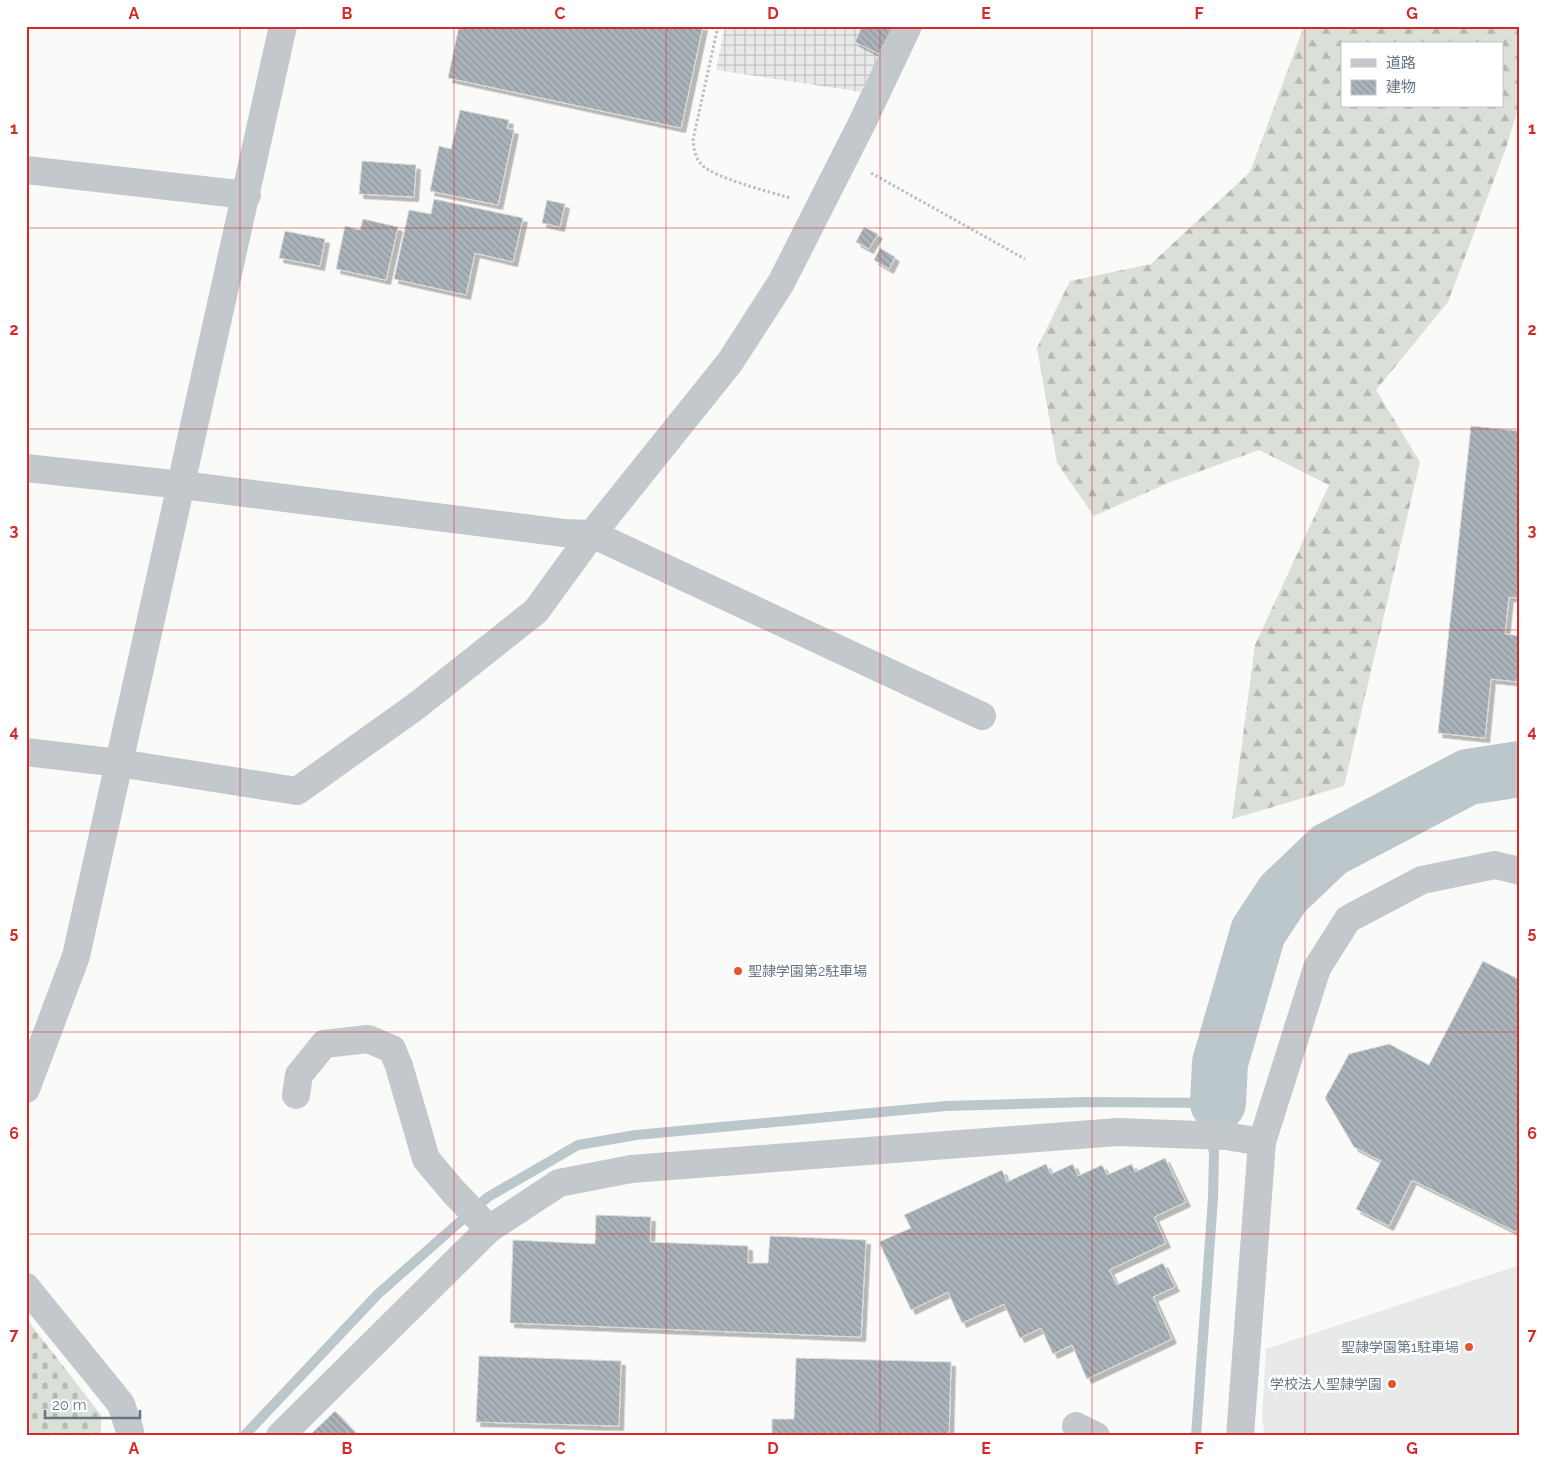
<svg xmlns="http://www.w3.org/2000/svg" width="1546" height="1462" font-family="Raleway,'Noto Sans JP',sans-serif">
<defs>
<pattern id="industrial-grid" width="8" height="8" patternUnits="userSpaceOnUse" patternTransform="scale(1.25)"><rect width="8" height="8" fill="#e8e9e9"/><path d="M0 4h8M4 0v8" fill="none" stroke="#c0c1c2"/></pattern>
<pattern id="forest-firs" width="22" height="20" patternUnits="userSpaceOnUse" patternTransform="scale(1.25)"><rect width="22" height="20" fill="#dadfd7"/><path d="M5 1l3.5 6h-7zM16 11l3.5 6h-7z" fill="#b4b9b4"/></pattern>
<pattern id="cemetery-stones" width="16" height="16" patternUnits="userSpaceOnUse" patternTransform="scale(1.25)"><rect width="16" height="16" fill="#dadfd7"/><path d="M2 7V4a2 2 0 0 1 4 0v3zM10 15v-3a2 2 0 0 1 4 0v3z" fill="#b4b9b4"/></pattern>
<pattern id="building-back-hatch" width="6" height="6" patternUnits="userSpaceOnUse" patternTransform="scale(1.25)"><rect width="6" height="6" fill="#aab3b9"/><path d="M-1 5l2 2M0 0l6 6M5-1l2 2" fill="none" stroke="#8e969c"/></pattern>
<filter id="shadow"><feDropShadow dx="4.5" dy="4.5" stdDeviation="0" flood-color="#0004"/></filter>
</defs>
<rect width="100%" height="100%" fill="#fafaf8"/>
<polygon fill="#e8e9e9" points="1520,1265 1520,1436 1265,1436 1262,1419 1266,1349"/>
<polygon fill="url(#industrial-grid)" points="725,26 893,26 861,92 716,70"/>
<path fill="url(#forest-firs)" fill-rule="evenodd" d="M1304,26H1520V102L1506,148L1448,302L1376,390L1420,462L1344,786L1232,819L1255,645L1329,485L1259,450L1168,483L1094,516L1057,463L1037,348L1070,281L1151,264L1250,172ZM1342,44H1502V106H1342Z"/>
<polygon fill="url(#cemetery-stones)" points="29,1322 101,1415 101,1436 26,1436 26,1328"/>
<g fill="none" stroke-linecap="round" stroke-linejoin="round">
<polyline stroke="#bbc7cb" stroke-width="10" points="244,1436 378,1294 488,1197 578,1145 636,1135 946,1106 1087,1102 1218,1103 1211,1140 1214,1152 1213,1198 1196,1436"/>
<polyline stroke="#bbc7cb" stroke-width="56" points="1218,1103 1220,1063 1258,932 1283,894 1329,850 1468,777 1520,769"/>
</g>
<g fill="url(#building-back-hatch)" stroke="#dcdcda" filter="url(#shadow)">
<polygon points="459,26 703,26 681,128 448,78"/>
<polygon points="862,26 893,26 879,54 855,42"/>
<polygon points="460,110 509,120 507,128 514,130 498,205 430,191 439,146 451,149"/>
<polygon points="362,161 416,165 414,197 359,194"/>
<polygon points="434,199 523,218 513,262 475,253 466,295 394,279 409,210 431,214"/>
<polygon points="547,200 565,204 560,227 542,223"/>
<polygon points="363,219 398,227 386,280 336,269 345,226 360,230"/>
<polygon points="864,227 878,234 869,249 856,242"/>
<polygon points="285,231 325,239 320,266 279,258"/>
<polygon points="880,248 895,257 889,269 874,260"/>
<polygon points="1471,426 1520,431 1520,598 1509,597 1505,634 1520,636 1520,682 1491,679 1485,738 1438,733"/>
<polygon points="1483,961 1520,980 1520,1224 1516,1232 1412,1180 1389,1226 1356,1209 1381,1161 1354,1147 1325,1098 1349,1054 1389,1044 1429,1065"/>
<polygon points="1165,1158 1186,1202 1154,1217 1166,1243 1109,1270 1117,1285 1163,1263 1175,1287 1153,1297 1172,1339 1087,1379 1072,1345 1053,1354 1041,1328 1020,1338 1004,1304 962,1323 948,1292 911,1310 879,1242 911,1228 904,1215 1002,1170 1007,1182 1046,1164 1051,1174 1073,1164 1078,1176 1102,1165 1107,1175 1132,1164 1135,1172"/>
<polygon points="596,1215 651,1217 650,1242 748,1246 748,1263 768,1263 770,1236 866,1240 861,1337 510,1323 513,1240 595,1244"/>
<polygon points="479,1356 621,1361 619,1426 476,1422"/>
<polygon points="796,1358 951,1362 949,1436 772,1436 772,1419 794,1419"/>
<polygon points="335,1411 359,1436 309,1436"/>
</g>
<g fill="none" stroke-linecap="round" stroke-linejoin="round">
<g stroke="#bbbfc2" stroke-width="3" stroke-dasharray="2.5 2.5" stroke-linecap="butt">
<path d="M718,26L693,140C694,149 695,158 702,165C714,178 771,192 790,198"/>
<polyline points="871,173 1025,259"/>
</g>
<g stroke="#c3c8cc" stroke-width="28">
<polyline points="26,170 247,195"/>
<polyline points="26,468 182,485 564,533 592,534 982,716"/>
<polyline points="26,752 119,763 297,791 415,707 536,611 592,534 730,362 781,283 862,123 908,26"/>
<polyline points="26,1089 76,956 283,26"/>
<polyline points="296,1095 299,1075 324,1044 368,1039 392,1049 399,1066 426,1159 452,1190 489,1229"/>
<polyline points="26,1287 121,1404 130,1431 130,1436"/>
<polyline points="1076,1426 1096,1436"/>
<polyline points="280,1436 489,1229 559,1183 631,1169 1118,1132 1226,1136 1262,1142"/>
<polyline points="1240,1436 1262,1142 1317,968 1348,919 1422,880 1495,865 1520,871"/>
</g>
</g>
<path fill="none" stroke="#d62828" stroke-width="1" stroke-opacity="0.55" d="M240,26V1436M454,26V1436M666,26V1436M880,26V1436M1092,26V1436M1305,26V1436M26,228H1520M26,429H1520M26,630H1520M26,831H1520M26,1032H1520M26,1234H1520"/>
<g fill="#e4572e" stroke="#fff" stroke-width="2">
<circle cx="738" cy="971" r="5"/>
<circle cx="1469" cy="1347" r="5"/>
<circle cx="1392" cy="1384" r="5"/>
</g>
<g text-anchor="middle" stroke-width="5" stroke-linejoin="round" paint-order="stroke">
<g font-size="14" fill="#657683" stroke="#fff" text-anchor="end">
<text x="748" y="976" text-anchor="start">聖隷学園第2駐車場</text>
<text x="1459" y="1352">聖隷学園第1駐車場</text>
<text x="1382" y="1389">学校法人聖隷学園</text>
</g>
</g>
<rect width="1546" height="1462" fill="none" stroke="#ffffff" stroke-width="55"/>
<rect x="1341" y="42" width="162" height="65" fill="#ffffff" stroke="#c1c8cd"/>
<rect x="1351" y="59" width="25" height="8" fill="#c3c8cc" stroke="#c1c8cd"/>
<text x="1386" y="68" font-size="15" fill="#657683">道路</text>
<rect x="1351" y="80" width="25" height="15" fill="url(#building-back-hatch)" stroke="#c1c8cd"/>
<text x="1386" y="92" font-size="15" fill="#657683">建物</text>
<path d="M45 1410v8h95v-8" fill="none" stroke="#657683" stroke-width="2.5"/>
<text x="52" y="1410" font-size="15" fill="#657683" stroke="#ffffff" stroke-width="4" paint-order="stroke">20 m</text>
<rect x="28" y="28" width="1490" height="1406" fill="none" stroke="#d62828" stroke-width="2"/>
<g font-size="16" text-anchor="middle" font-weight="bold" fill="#d62828">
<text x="134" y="19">A</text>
<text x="347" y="19">B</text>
<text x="560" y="19">C</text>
<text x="773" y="19">D</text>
<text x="986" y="19">E</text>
<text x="1199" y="19">F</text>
<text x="1412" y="19">G</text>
<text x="14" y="134">1</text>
<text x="1532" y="134">1</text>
<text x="14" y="335">2</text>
<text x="1532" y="335">2</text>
<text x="14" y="536">3</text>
<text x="1532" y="536">3</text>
<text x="14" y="737">4</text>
<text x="1532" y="737">4</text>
<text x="14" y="938">5</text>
<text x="1532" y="938">5</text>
<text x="14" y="1139">6</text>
<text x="1532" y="1139">6</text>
<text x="14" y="1340">7</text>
<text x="1532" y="1340">7</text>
<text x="134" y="1454">A</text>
<text x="347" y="1454">B</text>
<text x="560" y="1454">C</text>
<text x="773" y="1454">D</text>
<text x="986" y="1454">E</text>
<text x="1199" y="1454">F</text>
<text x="1412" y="1454">G</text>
</g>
</svg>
